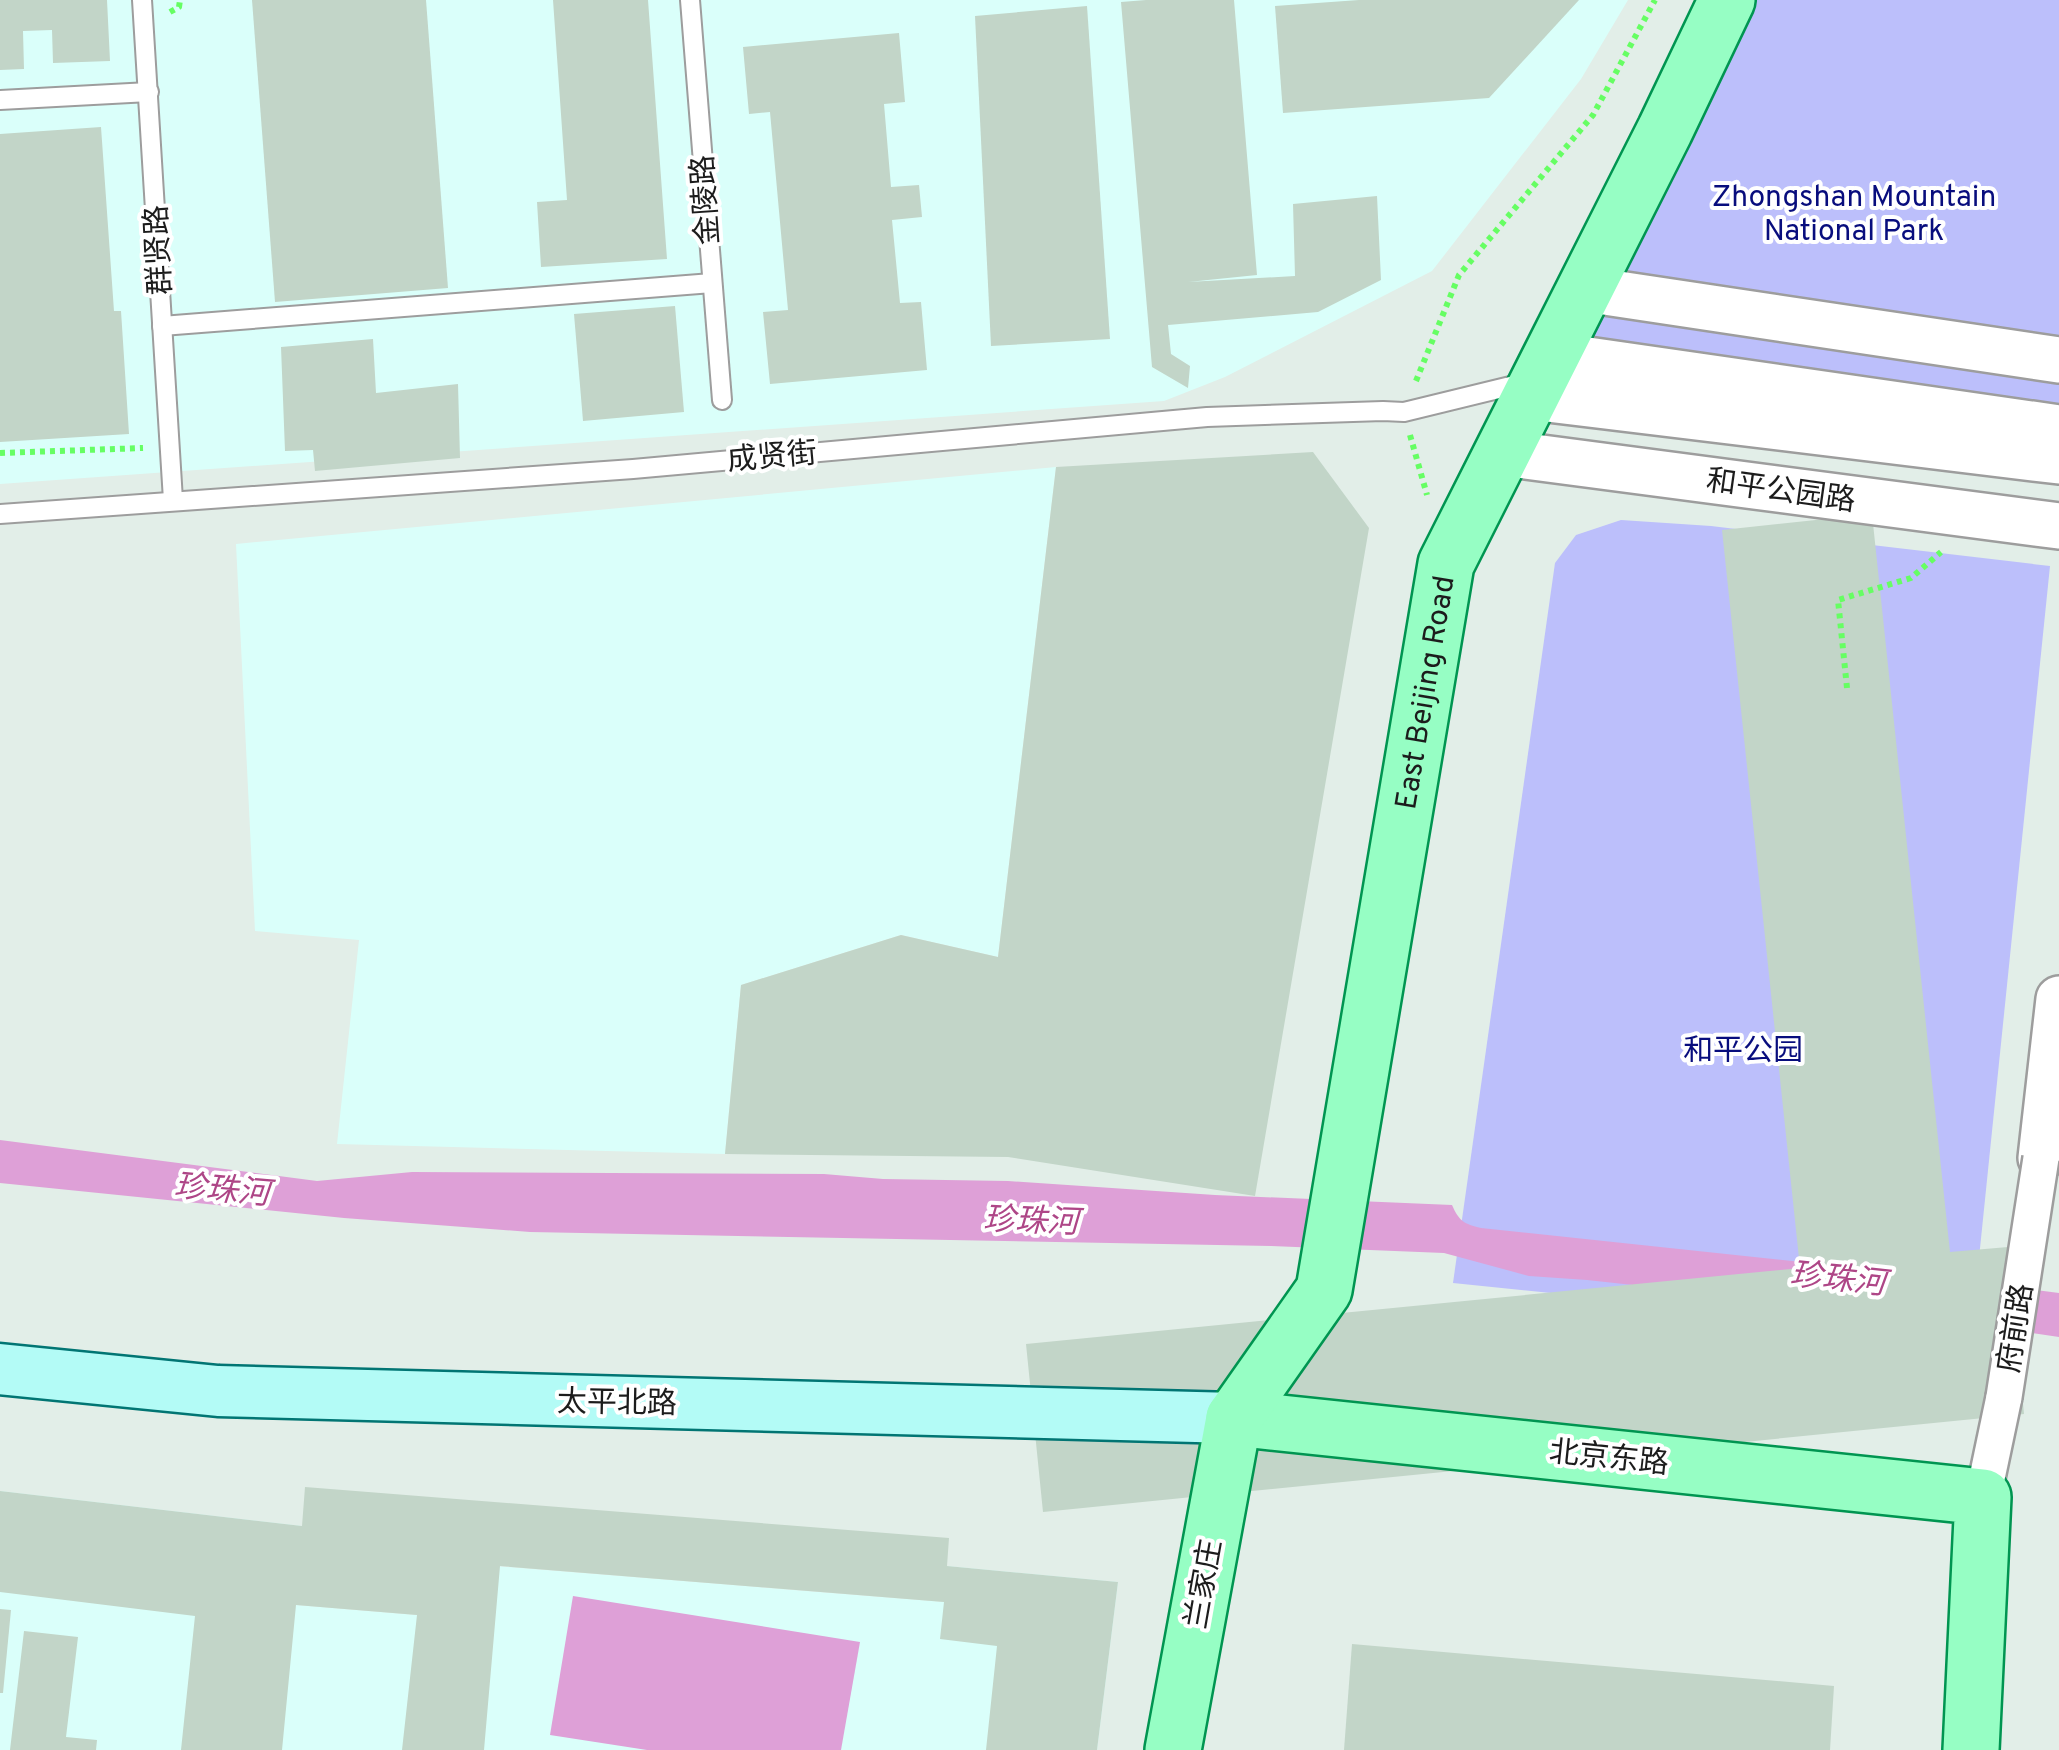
<svg xmlns="http://www.w3.org/2000/svg" width="2059" height="1750" font-family="Overpass,'Noto Sans SC',sans-serif">
<rect width="100%" height="100%" fill="#e2eee8"/>
<g fill="#dafffa">
<polygon points="0,0 1628,0 1581,79 1432,271 1225,377 1164,401 0,484"/>
<polygon points="1056,467 998,957 901,935 741,985 725,1154 337,1144 359,940 255,931 236,544"/>
<polygon points="0,1491 302,1526 296,1605 416,1615 421,1560 944,1602 947,1566 1118,1582 1097,1750 0,1750"/>
</g>
<g fill="#bcbffb">
<polygon points="1731,0 2059,0 2059,433 1531,397"/>
<polygon points="1621,520 1711,526 2050,566 1971,1336 1453,1283 1555,563 1576,535"/>
</g>
<g fill="#dea0d7">
<path d="M0,1140L317,1181L412,1172L824,1174L883,1179L1008,1181L1215,1195L1452,1205C1459,1221 1464,1224 1481,1228L1906,1273L2059,1293V1337L1910,1315L1587,1280L1529,1276L1444,1253L1271,1246L530,1232L344,1218L0,1183Z"/>
<polygon points="573,1596 860,1642 841,1750 647,1750 550,1735"/>
</g>
<g fill="#c2d5c8">
<polygon points="0,0 107,0 110,61 53,63 52,30 23,31 24,69 0,70"/>
<polygon points="252,0 426,0 448,288 275,302"/>
<polygon points="553,0 648,0 667,259 541,267 537,202 567,200"/>
<polygon points="1146,0 1234,0 1257,275 1188,282 1295,276 1293,204 1377,196 1381,280 1318,312 1168,325 1171,354 1190,366 1188,388 1152,367 1121,2"/>
<polygon points="1359,0 1579,0 1489,98 1283,113 1275,6"/>
<polygon points="1087,6 1110,339 991,346 975,16"/>
<polygon points="899,33 905,102 884,104 891,187 919,185 922,217 892,220 900,303 921,302 927,370 770,384 763,312 788,310 770,112 749,114 743,47"/>
<polygon points="101,127 114,311 121,311 129,434 0,442 0,134"/>
<polygon points="675,306 684,412 583,421 574,314"/>
<polygon points="373,339 376,393 458,384 460,458 315,471 313,450 285,451 281,347"/>
<polygon points="1313,452 1369,528 1255,1196 1008,1157 725,1154 741,985 901,935 998,957 1056,467"/>
<polygon points="1872,514 1950,1252 2008,1247 2024,1414 1043,1512 1026,1344 1800,1268 1722,530"/>
<polygon points="305,1487 949,1538 947,1566 1118,1582 1097,1750 986,1750 997,1646 940,1639 944,1602 500,1566 484,1750 402,1750 417,1615 296,1605 282,1750 181,1750 195,1616 0,1592 0,1491 302,1526"/>
<polygon points="0,1609 11,1610 3,1693 0,1693"/>
<polygon points="24,1631 78,1637 66,1737 97,1740 96,1750 10,1750"/>
<polygon points="1352,1644 1834,1686 1830,1750 1344,1750"/>
</g>
<g fill="none" stroke-linecap="round" stroke-linejoin="round">
<defs>
<g id="service">
<polyline points="142,0 173,500"/>
<polyline points="690,0 722,400"/>
<polyline points="0,100 149,92"/>
<polyline points="162,326 712,283"/>
<polyline points="0,514 633,469 1207,417 1383,411 1404,412 1527,382"/>
</g>
<polyline id="minor" points="1983,1497 2004,1397"/>
<g id="tertiary">
<polyline points="1585,289 2059,360"/>
<polyline points="1553,355 2059,428"/>
<polyline points="1531,397 2059,461"/>
<polyline points="1503,453 2059,526"/>
<polyline points="2041,1158 2059,999"/>
</g>
<polyline id="secondary" points="0,1369 218,1391 1234,1418"/>
<g id="primary">
<polyline points="1234,1418 1983,1497 1971,1750"/>
<path id="s1" d="M1173,1750L1234,1418L1324,1290L1446,564L1665,130L1727,0"/>
</g>
</defs>
<use href="#service" stroke="#9d9d9d" stroke-width="22"/>
<use href="#minor" stroke="#9d9d9d" stroke-width="40"/>
<use href="#tertiary" stroke="#9d9d9d" stroke-width="50"/>
<use href="#secondary" stroke="#017573" stroke-width="55"/>
<use href="#primary" stroke="#009551" stroke-width="60"/>
<g stroke="#66fe63" stroke-width="6" stroke-dasharray="5 5" stroke-linecap="butt">
<polyline points="170,12 179,7 180,0"/>
<polyline points="1416,381 1459,275 1593,115 1655,0"/>
<polyline points="1410,435 1427,495"/>
<polyline points="0,453 143,448"/>
<polyline points="1847,688 1838,600 1911,578 1941,552"/>
</g>
<use href="#service" stroke="#fff" stroke-width="18"/>
<use href="#minor" stroke="#fff" stroke-width="35"/>
<use href="#tertiary" stroke="#fff" stroke-width="45"/>
<use href="#secondary" stroke="#b3fbf6" stroke-width="50"/>
<use href="#primary" stroke="#96fec4" stroke-width="55"/>
<defs>
<polyline id="minor-bridge" points="2004,1397 2041,1158"/>
</defs>
<use href="#minor-bridge" stroke="#9d9d9d" stroke-width="40" stroke-linecap="butt"/>
<use href="#minor-bridge" stroke="#fff" stroke-width="35"/>
</g>
<g text-anchor="middle" stroke-width="8" stroke-linejoin="round" paint-order="stroke">
<g font-size="30" fill="#080d7d" stroke="#fff">
<text x="1854" y="206">Zhongshan Mountain<tspan x="1854" dy="34">National Park</tspan></text>
<text x="1743" y="1060">和平公园</text>
</g>
<g font-size="30" fill="#1c1c1c" stroke="#fff">
<text transform="translate(705 200) rotate(-94)" y="10">金陵路</text>
<text transform="translate(158 250) rotate(-93)" y="10">群贤路</text>
<text transform="translate(772 456) rotate(-5)" y="10">成贤街</text>
<text transform="translate(1781 490) rotate(8)" y="10">和平公园路</text>
<text dy="10" stroke="none"><textPath href="#s1" startOffset="1100">East Beijing Road</textPath></text>
<text transform="translate(2015 1328) rotate(-81)" y="10">府前路</text>
<text transform="translate(617 1402) rotate(1)" y="10">太平北路</text>
<text transform="translate(1609 1457) rotate(6)" y="10">北京东路</text>
<text transform="translate(1203 1584) rotate(-80)" y="10">兰家庄</text>
</g>
<g font-size="32" font-style="italic" fill="#ae4687" stroke="#fff">
<text transform="translate(222 1189) rotate(5)" y="11">珍珠河</text>
<text transform="translate(1031 1220) rotate(2)" y="11">珍珠河</text>
<text transform="translate(1838 1278) rotate(6)" y="11">珍珠河</text>
</g>
</g>
</svg>
